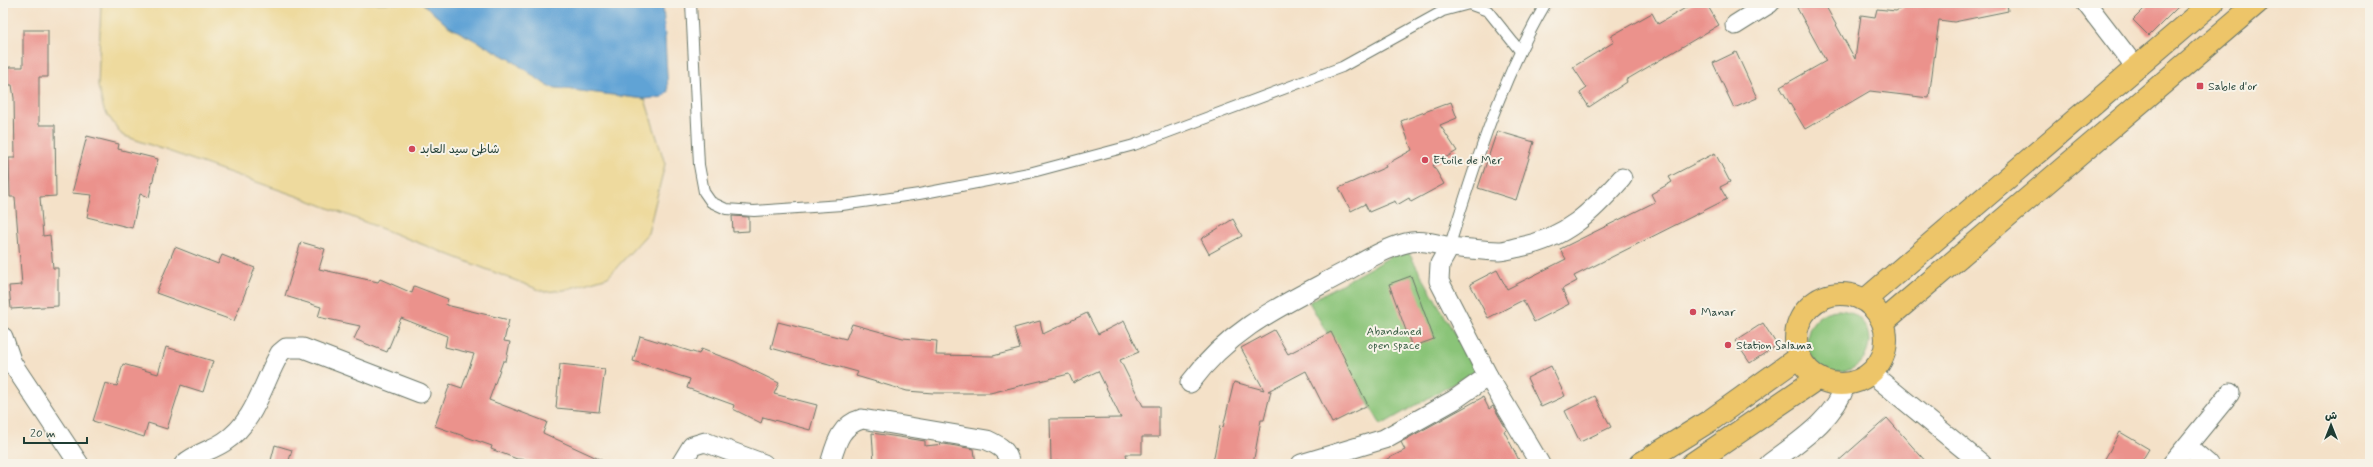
<svg xmlns="http://www.w3.org/2000/svg" width="2373" height="467" font-family="Mynerve,'Playpen Sans Arabic',sans-serif">
<rect width="100%" height="100%" fill="#f7f3e8"/>
<filter id="ink" filterUnits="userSpaceOnUse"><feTurbulence type="fractalNoise" baseFrequency=".025" numOctaves="2"/><feDisplacementMap in="SourceGraphic" scale="8" xChannelSelector="R" yChannelSelector="G"/><feConvolveMatrix kernelMatrix="1 2 1 2 8 2 1 2 1" color-interpolation-filters="sRGB"/></filter>
<filter id="wash" filterUnits="userSpaceOnUse"><feTurbulence type="fractalNoise" baseFrequency=".012" numOctaves="4" result="noise"/><feDisplacementMap in="SourceGraphic" scale="16" xChannelSelector="R" yChannelSelector="G"/><feGaussianBlur stdDeviation="0.9" result="paint"/><feColorMatrix in="noise" values="0 0 0 0 0 0 0 0 0 0 0 0 0 0 0 0 0 1.4 0 .05"/><feComposite in="paint" operator="in"/></filter>
<g filter="url(#wash)">
<rect width="100%" height="100%" fill="#f4e1c8"/>
<g fill="#8ac478" stroke="#548056">
<polygon points="1406,248 1476,371 1381,425 1309,302"/>
<circle cx="1838" cy="341" r="31"/>
</g>
<polygon fill="#eeda9e" stroke="#868c69" points="101,3 422,3 448,26 510,59 549,87 645,99 665,164 648,233 608,277 564,290 545,292 308,200 122,135 104,110 98,86"/>
<polygon fill="#60a3d5" stroke="#407084" points="422,3 663,3 668,92 663,97 645,99 549,87 510,59 448,26"/>
<g id="blocks">
<g fill="#eb928c">
<polygon points="1694,3 1706,3 1719,25 1626,80 1627,82 1589,107 1580,93 1587,88 1573,67 1614,42 1611,36 1652,13 1658,24"/>
<polygon points="1806,3 1824,3 1855,59 1861,15 1875,17 1877,9 1896,11 1910,3 2007,3 2008,11 1954,22 1939,20 1929,98 1870,91 1805,129 1780,87 1826,61 1797,8"/>
<polygon points="2150,3 2182,3 2149,36 2133,20"/>
<polygon points="23,30 48,30 48,77 39,77 39,125 55,125 56,196 40,197 43,236 50,235 53,268 58,268 58,306 11,309 9,286 22,285 15,197 10,197 9,158 15,158 14,98 12,85 9,85 9,67 23,67"/>
<polygon points="1736,52 1757,98 1734,108 1713,63"/>
<polygon points="1451,102 1457,118 1440,125 1457,151 1433,165 1444,184 1411,202 1409,198 1397,205 1395,201 1369,212 1365,204 1351,211 1339,188 1386,167 1385,165 1412,150 1401,121"/>
<polygon points="1497,131 1534,142 1516,200 1478,188"/>
<polygon points="87,136 119,144 118,149 158,159 149,197 140,194 132,228 87,217 92,195 72,193"/>
<polygon points="1715,153 1730,182 1720,187 1727,199 1574,276 1577,281 1562,289 1569,304 1534,322 1523,300 1488,318 1470,284 1497,270 1507,289 1566,259 1560,249 1655,202 1651,194 1672,182 1669,177"/>
<polygon points="732,216 749,217 749,231 733,232"/>
<polygon points="1233,219 1242,236 1209,254 1201,239"/>
<polygon points="301,242 325,249 319,269 378,282 380,279 412,293 414,286 448,299 446,305 509,320 504,341 510,342 506,361 503,361 489,400 547,422 543,433 610,464 548,464 548,462 517,459 491,449 492,446 435,426 450,384 462,388 474,354 445,347 447,336 401,318 387,352 354,339 360,326 318,317 321,307 285,296"/>
<polygon points="175,247 218,264 222,255 255,268 234,321 156,293"/>
<polygon points="1411,276 1434,339 1412,347 1389,284"/>
<polygon points="1087,313 1098,334 1124,321 1139,352 1120,360 1143,406 1159,406 1159,437 1142,437 1142,454 1126,454 1128,464 1059,464 1059,461 1051,462 1050,419 1121,418 1098,371 1073,383 1069,374 990,393 933,393 907,391 856,376 858,372 771,348 778,322 846,339 852,324 903,338 937,341 936,355 993,356 1020,349 1014,328 1040,321 1043,334"/>
<polygon points="1763,323 1777,345 1750,363 1735,341"/>
<polygon points="1274,330 1288,354 1331,332 1368,405 1332,423 1306,371 1268,391 1271,391 1264,420 1261,420 1253,464 1213,462 1220,426 1223,427 1234,382 1264,390 1241,348"/>
<polygon points="640,336 699,354 701,349 734,361 779,383 774,394 817,405 810,430 763,417 761,423 733,409 734,405 687,388 690,379 633,361"/>
<polygon points="166,347 213,361 203,392 181,385 167,429 148,423 144,437 93,421 105,383 117,386 123,364 158,374"/>
<polygon points="560,364 605,369 599,412 556,408"/>
<polygon points="1551,366 1565,396 1541,407 1527,378"/>
<polygon points="1595,396 1611,427 1580,442 1565,411"/>
<polygon points="1483,397 1489,409 1493,406 1507,430 1504,431 1521,464 1377,464 1405,450 1401,442"/>
<polygon points="1887,418 1928,464 1835,464"/>
<polygon points="2120,432 2149,449 2140,464 2102,464"/>
<polygon points="872,433 925,441 925,446 944,444 974,449 976,464 874,464"/>
<polygon points="275,445 292,450 288,464 270,464"/>
</g>
</g>
</g>
<g filter="url(#ink)">
<use href="#blocks" fill-opacity="0" stroke="#6a7668" stroke-width="1"/>
<g fill="none" stroke-linecap="round" stroke-linejoin="round">
<defs>
<g id="service">
<polyline points="691,3 699,165 704,192 711,202 726,209 754,211 842,205 919,194 1029,173 1134,145 1342,67 1443,11 1469,4 1488,11 1520,51"/>
<path d="M1449,248C1475,164 1501,79 1546,3"/>
</g>
<g id="minor">
<polyline points="2086,3 2136,68"/>
<polyline points="1735,25 1770,3"/>
<polyline points="1449,248 1440,264 1439,281 1488,376 1540,464"/>
<polyline points="3,337 12,363 79,464"/>
<polyline points="1871,373 1982,464"/>
<path d="M1190,383C1232,327 1281,306 1341,274C1361,263 1383,249 1406,243C1424,238 1442,247 1460,248C1472,249 1486,251 1499,251C1506,251 1513,248 1520,247C1566,238 1592,212 1622,178"/>
<polyline points="2187,446 2208,464"/>
<path d="M184,464C195,454 212,450 224,442C256,421 262,384 280,353L286,348H303L420,393"/>
<polyline points="681,464 692,446 705,442 764,464"/>
<path d="M830,464C836,444 840,425 862,419L987,440C1000,446 1007,450 1010,464"/>
<polyline points="1301,464 1384,439 1454,400 1488,376"/>
<path d="M1769,464C1798,442 1834,420 1846,384"/>
<polyline points="2172,464 2230,393"/>
</g>
<g id="primary">
<circle cx="1841" cy="339" r="45"/>
<polyline points="1865,300 2212,3"/>
<polyline points="1883,322 2257,3"/>
<polyline points="1640,464 1711,420 1799,357"/>
<polyline points="1692,464 1818,378"/>
</g>
</defs>
<use href="#service" stroke="#6a7668" stroke-width="12"/>
<use href="#minor" stroke="#6a7668" stroke-width="21"/>
<use href="#primary" stroke="#6a7668" stroke-width="24"/>
<use href="#service" stroke="#fff" stroke-width="10"/>
<use href="#minor" stroke="#fff" stroke-width="19"/>
<use href="#primary" stroke="#edc569" stroke-width="22"/>
</g>
</g>
<g fill="#d1495b" stroke="#f7f3e8" stroke-width="1.5">
<rect x="2196" y="82" width="8" height="8" rx="2"/>
<circle cx="412" cy="149" r="4"/>
<circle cx="1425" cy="160" r="4"/>
<circle cx="1693" cy="312" r="4"/>
<circle cx="1728" cy="345" r="4"/>
</g>
<g text-anchor="middle" stroke-width="4" stroke-linejoin="round" paint-order="stroke">
<g font-size="12" fill="#1f3d34" stroke="#f7f3e8" text-anchor="start">
<text x="2208" y="90">Sable d'or</text>
<text x="420" y="153">شاطئ سيد العابد</text>
<text x="1433" y="164">Etoile de Mer</text>
<text x="1701" y="316">Manar</text>
<text x="1736" y="349">Station Salama</text>
</g>
<g font-size="12" fill="#3a5f45" stroke="#f7f3e8">
<text x="1394" y="335">Abandoned<tspan x="1394" dy="14">open space</tspan></text>
</g>
</g>
<rect width="2373" height="467" fill="none" stroke="#f7f3e8" stroke-width="16"/>
<g transform="translate(2331 425)" stroke="#f7f3e8" stroke-width="3" paint-order="stroke">
<path d="M0-3L7 15L0 10L-7 15Z" fill="#1f3d34"/>
<text y="-6" font-size="11" font-weight="bold" text-anchor="middle" fill="#1f3d34">ش</text>
</g>
<path d="M24 437v6h63v-6" fill="none" stroke="#1f3d34" stroke-width="2"/>
<text x="30" y="437" font-size="12" fill="#1f3d34" stroke="#f7f3e8" stroke-width="3" paint-order="stroke">20 m</text>
</svg>
